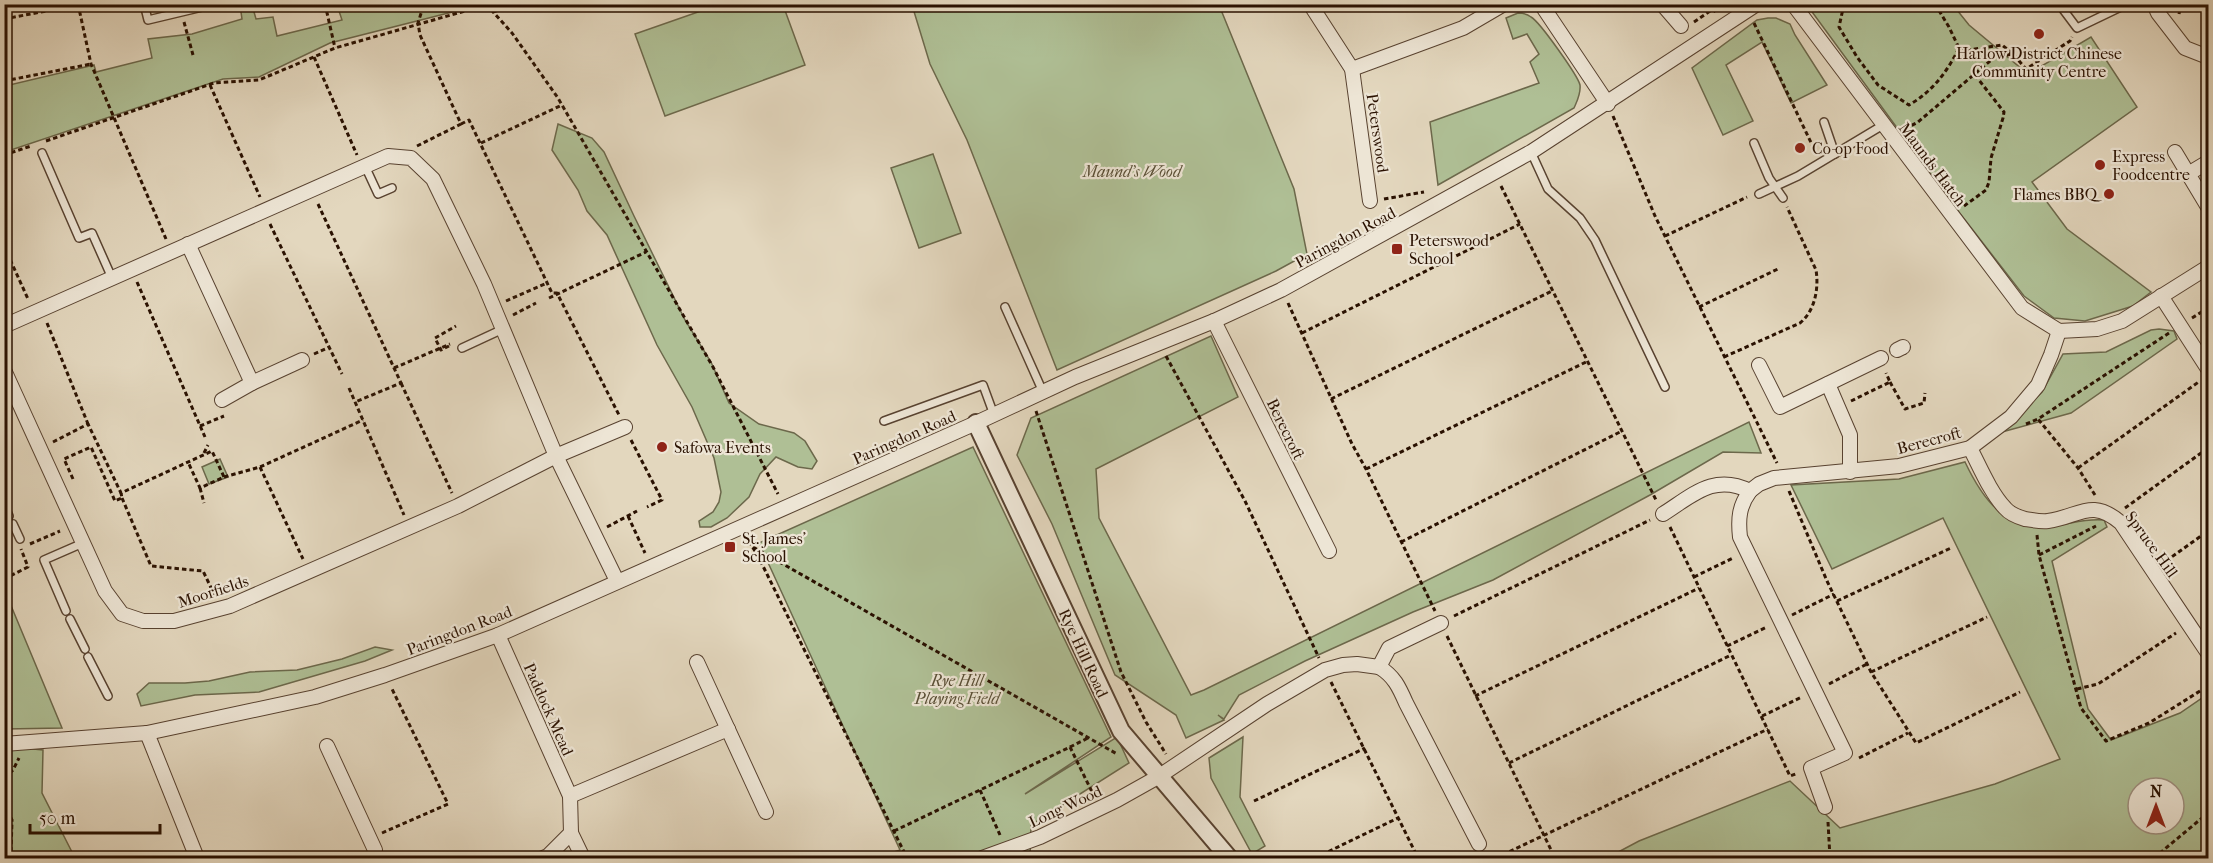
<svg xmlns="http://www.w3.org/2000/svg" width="2213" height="863" font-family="'IM FELL French Canon',serif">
<rect width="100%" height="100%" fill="#e3d7be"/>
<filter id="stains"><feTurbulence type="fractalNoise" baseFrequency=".00333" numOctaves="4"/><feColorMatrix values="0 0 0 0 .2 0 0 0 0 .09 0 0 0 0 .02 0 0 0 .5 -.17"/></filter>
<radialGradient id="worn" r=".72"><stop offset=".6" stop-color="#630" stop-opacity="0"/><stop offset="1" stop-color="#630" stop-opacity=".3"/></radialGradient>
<g fill="#afbf95" stroke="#6c684b" stroke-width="1.5" fill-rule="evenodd">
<polygon points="240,5 252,5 256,19 273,17 277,36 342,20 337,5 480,5 330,43 259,77 223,79 5,152 5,86 94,65 96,72 152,58 148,39 192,34 242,19"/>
<polygon points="718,5 783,5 805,65 665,116 635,34"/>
<polygon points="912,5 1219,5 1294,189 1307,254 1276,271 1057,370 967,140 930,64"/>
<polygon points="1807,5 1953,5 1969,25 2028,74 2091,37 2137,107 2032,182 2067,229 2151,292 2133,306 2085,321 2054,318 2024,296 1955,207"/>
<path d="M1518,13C1522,13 1527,14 1531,17C1540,22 1578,76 1580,85C1581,94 1577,101 1574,108L1438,185L1430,122L1539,83L1530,62L1539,54L1527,34L1513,39L1506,18Z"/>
<polygon points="1768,18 1776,18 1790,24 1795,35 1827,85 1791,103 1762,42 1726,65 1753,121 1723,135 1692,68 1757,20"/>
<polygon points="558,124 592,138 604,152 634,216 685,320 711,362 729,403 759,424 794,433 805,441 817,461 812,469 798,467 776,457 760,474 749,497 727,518 711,527 700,527 699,521 713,512 719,502 721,492 714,458 692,407 657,345 607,235 587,211 578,190 552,150"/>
<polygon points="933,154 961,233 919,248 891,168"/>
<polygon points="2159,329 2174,331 2177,339 2071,413 2002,432 2042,392 2063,354 2106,352 2151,330"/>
<polygon points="1211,336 1238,397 1096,469 1099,518 1191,695 1204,690 1749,422 1761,453 1723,452 1650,495 1493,580 1413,612 1305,661 1239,695 1224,719 1218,715 1224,720 1186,738 1176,715 1115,675 1052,524 1017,455 1031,418"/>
<polygon points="973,447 1111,737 1025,794 1117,737 1129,763 1031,825 1030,858 876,858 900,850 759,543"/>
<polygon points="220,459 228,477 209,484 202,467"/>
<path d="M1965,462C1983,500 2006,532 2053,526C2071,524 2085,518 2104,520L2107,527L2052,561L2088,709L2111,740L2180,713L2208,694V858H1607L1639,841L1790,781L1840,828L1995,784L2060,759L1943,518L1832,569L1791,485L1899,479ZM2138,788H2174V824H2138Z"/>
<polygon points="7,596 62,728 5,729 4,597"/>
<polygon points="375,647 392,650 365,661 259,692 195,695 141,706 137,694 149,683 185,683 209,681 250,672 297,670 342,659"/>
<polygon points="1243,737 1240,797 1265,846 1252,854 1211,778 1209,758"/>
<polygon points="4,746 43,750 42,793 75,858 5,858"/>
</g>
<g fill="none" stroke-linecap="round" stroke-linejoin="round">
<defs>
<g id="service">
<polyline points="144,4 148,20 215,4"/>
<polyline points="2059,4 2077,28 2127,4"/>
<polyline points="1824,122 1835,154"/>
<polyline points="1754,143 1769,178 1783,198"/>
<polyline points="1531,152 1548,189 1580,218 1595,240 1665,387"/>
<polyline points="42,153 79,238 92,233 112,278"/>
<polyline points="365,166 378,194 392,188"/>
<polyline points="1759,194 1798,176 1883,125"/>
<polyline points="1005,307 1043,392"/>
<polyline points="462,348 503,329"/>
<polyline points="884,421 983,385 994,415"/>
<polyline points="4,505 9,516"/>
<polyline points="13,524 20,539"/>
<polyline points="66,611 44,560 83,543"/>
<polyline points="70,619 85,649"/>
<polyline points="88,657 108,696"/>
</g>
<g id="minor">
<polyline points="1310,4 1352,69 1370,201"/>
<polyline points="1541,4 1608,104"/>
<polyline points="1662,4 1681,26"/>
<polyline points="1793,4 2022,308 2059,331"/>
<polyline points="2154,4 2158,13 2185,48 2208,57"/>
<polyline points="1352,69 1463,28 1504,4"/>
<polyline points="2175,152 2208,207"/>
<polyline points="2188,174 2208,162"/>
<polyline points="188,244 252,383 302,360"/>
<polyline points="2161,296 2208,369"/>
<polyline points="1214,321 1329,551"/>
<polyline points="4,326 388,156 411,158 433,179 484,284 556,456 617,581"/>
<polyline points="2059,331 2097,329 2122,321 2208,267"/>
<polyline points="1897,350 1903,347"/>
<polyline points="1759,365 1780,407 1881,358"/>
<polyline points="4,370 105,591 122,614 143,621 174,621 230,606 458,506 556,456 625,427"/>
<polyline points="1828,384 1850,435 1850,472"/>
<polyline points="222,400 252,383"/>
<path d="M1970,448C1980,467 1990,492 2005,508C2010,514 2018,517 2025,519C2033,520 2040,522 2048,521C2079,517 2091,497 2121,523L2208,653"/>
<path d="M1750,491C1739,506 1738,519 1740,537L1845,753L1811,768L1825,807"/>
<path d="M1663,514C1693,495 1714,473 1750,491L1759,484L1774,478L1899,466L1970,448L2011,417L2038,385L2051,355L2059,331"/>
<polyline points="498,635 570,796 571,833 548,856 543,858"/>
<polyline points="697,662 766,812"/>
<path d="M1379,667C1394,676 1399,687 1406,703L1479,844"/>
<polyline points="147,733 197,858"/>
<polyline points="4,744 147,733 315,697 385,675 498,635 976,423 1075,377 1214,321 1281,290 1531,152 1757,4"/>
<polyline points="327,746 375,850 373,858"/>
<polyline points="570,796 728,729"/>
<polyline points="571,833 583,858"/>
<polyline points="982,858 1040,837 1117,800 1158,777 1267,704 1325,670 1343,665 1357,664 1379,667 1389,648 1441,623"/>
</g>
<polyline id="tertiary" points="976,423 1121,731 1229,858"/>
</defs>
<use href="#service" stroke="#584230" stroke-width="10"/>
<use href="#minor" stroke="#584230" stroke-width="16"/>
<use href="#tertiary" stroke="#584230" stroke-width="20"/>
<g stroke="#2a1101" stroke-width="3" stroke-dasharray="4.5 3" stroke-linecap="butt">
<polyline points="78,4 91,64 166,239"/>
<polyline points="325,4 335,48"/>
<polyline points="486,4 512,33 558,98 713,367 778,494"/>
<path d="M1844,4L1839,27L1857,57L1878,85L1909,105C1933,91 1947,72 1959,48"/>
<polyline points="1935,4 1949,27 1959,48"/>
<polyline points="493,12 516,4"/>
<polyline points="2179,14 2181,4"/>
<polyline points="4,19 78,5"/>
<polyline points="184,22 193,55"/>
<polyline points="1694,22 1713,9 1717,14"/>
<polyline points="1754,23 1816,153"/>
<polyline points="1959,48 1968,50 2002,45 2013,54"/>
<polyline points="314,57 357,155"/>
<polyline points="4,81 91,64"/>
<polyline points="210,85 260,197"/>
<polyline points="1613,116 1655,216 1777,463"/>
<polyline points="461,124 469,120 552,293 557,293 619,415"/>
<polyline points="1905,129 1918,122 1990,61 1995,57 2013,54 2026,69 2070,41 2072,37"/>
<polyline points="46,141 214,83 259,80 335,48 486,5"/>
<polyline points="481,143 562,105"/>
<polyline points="417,146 461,124 420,35 418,23 424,4"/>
<polyline points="4,155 31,146"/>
<polyline points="1501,186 1656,500"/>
<polyline points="1384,199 1424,192"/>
<polyline points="318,204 401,383 355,402"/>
<polyline points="1964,206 1986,190 1989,182 1991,158 2003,118 2004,112 1975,75"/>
<polyline points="270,224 342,374"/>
<polyline points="1665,236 1747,197"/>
<polyline points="4,246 28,299"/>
<polyline points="137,282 205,437"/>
<polyline points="549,298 646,252"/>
<polyline points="506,301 547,283"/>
<polyline points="1288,303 1352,444 1366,469 1435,611"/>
<polyline points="1699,307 1780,268"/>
<polyline points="513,315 536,303"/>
<polyline points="2192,318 2208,308"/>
<polyline points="47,323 88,424"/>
<polyline points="1302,333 1520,224"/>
<polyline points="449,346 441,350 435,338 456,326"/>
<polyline points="314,354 330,347"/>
<polyline points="1166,356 1245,501 1319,658"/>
<path d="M1724,357L1800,323C1815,311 1819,288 1816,270L1787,207"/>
<polyline points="394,368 450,344"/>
<polyline points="1890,382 1905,409 1924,403 1925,393"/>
<polyline points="401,383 452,493"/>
<polyline points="349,388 404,515"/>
<polyline points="1331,399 1552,291"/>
<polyline points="1851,401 1890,382 1886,373"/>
<polyline points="1036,411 1121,672 1146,722 1166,754"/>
<polyline points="2026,424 2038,419"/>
<polyline points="200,426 224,416"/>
<polyline points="631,440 662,500 647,507"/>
<polyline points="53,442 88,424 121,493 212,451 224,477 200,488 188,462"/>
<polyline points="204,453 208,445"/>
<polyline points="260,467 303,559"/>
<polyline points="2078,468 2200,381"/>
<polyline points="1366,469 1588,361"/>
<polyline points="224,477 260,467 363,420"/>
<polyline points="73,479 64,459 91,447 115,501 122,498 121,493"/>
<polyline points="200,488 204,503"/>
<polyline points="1789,491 1827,581 1871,672 1916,743 2020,692"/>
<polyline points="2095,495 2078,468 2038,419 2169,333"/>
<polyline points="122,498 151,566 203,571 215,596"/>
<polyline points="2125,508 2208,448"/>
<polyline points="628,516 645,553"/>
<polyline points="607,527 637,511"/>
<polyline points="1670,527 1790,776 1798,773"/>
<polyline points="2037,535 2039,555 2081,708 2106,741 2149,723 2208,686"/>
<polyline points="749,541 759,558 907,858"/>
<polyline points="1401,542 1622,431"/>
<polyline points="30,544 60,531"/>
<polyline points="753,547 1117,754"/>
<polyline points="2039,555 2096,526"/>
<polyline points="2166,561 2208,531"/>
<polyline points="1694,577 1733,558"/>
<polyline points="4,579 28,567 21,549"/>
<polyline points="1837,601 1951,548"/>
<polyline points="1792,615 1834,594"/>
<polyline points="1454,616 1650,520"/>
<polyline points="2202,616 2208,611"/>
<polyline points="1447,636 1555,858"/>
<polyline points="1727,646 1767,627"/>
<polyline points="1871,672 1987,617"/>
<polyline points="1331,682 1418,858"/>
<polyline points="1829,684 1867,664"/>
<polyline points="2077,689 2098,684 2176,633"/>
<polyline points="1475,696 1699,588"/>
<polyline points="1762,716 1802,697"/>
<polyline points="1070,747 1088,738"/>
<polyline points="1859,758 1908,733"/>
<polyline points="1509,763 1731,655"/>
<polyline points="4,778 13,770 19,758"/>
<polyline points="980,790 1000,835"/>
<polyline points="1254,801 1365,748"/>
<polyline points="4,804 12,820 11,852 15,858"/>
<polyline points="1828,822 1830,858"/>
<polyline points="894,831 1070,747 1094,796"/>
<polyline points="382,833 448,804 392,689"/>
<polyline points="1315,858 1398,818"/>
<polyline points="1496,858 1768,729"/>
<polyline points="2154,858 2208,813"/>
</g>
<use href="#service" stroke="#ede5d5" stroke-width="7"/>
<use href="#minor" stroke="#ede5d5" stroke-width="14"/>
<use href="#tertiary" stroke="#ede5d5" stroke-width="16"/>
</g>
<g fill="#8f2418" stroke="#ede5d5" stroke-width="2">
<circle cx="2039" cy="34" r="6"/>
<circle cx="1800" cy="148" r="6"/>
<circle cx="2100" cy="165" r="6"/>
<circle cx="2109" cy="194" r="6"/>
<rect x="1391" y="243" width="12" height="12" rx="3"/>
<circle cx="662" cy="447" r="6"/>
<rect x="724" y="541" width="12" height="12" rx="3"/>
</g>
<g text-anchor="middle" stroke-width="4.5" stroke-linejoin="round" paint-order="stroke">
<g font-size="16" fill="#2a1101" stroke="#ede5d5" text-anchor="start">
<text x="2039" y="59" text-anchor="middle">Harlow District Chinese<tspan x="2039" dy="18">Community Centre</tspan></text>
<text x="1812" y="154">Co-op Food</text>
<text x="2112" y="162">Express<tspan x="2112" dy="18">Foodcentre</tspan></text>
<text x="2097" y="200" text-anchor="end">Flames BBQ</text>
<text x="1409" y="246">Peterswood<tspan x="1409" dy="18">School</tspan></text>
<text x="674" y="453">Safowa Events</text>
<text x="742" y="544">St. James'<tspan x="742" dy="18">School</tspan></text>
</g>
<g font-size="16" fill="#2a1101" stroke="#ede5d5">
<text transform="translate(1378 133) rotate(82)" y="6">Peterswood</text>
<text transform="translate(1933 164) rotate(53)" y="6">Maunds Hatch</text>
<text transform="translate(1345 237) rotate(-28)" y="6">Paringdon Road</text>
<text transform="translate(1286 429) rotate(64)" y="6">Berecroft</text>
<text transform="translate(904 437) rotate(-24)" y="6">Paringdon Road</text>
<text transform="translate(1929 440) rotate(-15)" y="6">Berecroft</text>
<text transform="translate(2152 544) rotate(54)" y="6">Spruce Hill</text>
<text transform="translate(213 591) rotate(-18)" y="6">Moorfields</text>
<text transform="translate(459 630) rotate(-21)" y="6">Paringdon Road</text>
<text transform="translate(1084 653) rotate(65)" y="6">Rye Hill Road</text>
<text transform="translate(549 709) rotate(66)" y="6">Paddock Mead</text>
<text transform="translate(1065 806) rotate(-25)" y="6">Long Wood</text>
</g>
<g font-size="16" font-style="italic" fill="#594e35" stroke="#ede5d5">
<text x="1132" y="177">Maund's Wood</text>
<text x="957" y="686">Rye Hill<tspan x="957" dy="18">Playing Field</tspan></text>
</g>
</g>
<rect width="2213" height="863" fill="none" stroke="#e3d7be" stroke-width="24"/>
<rect x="6" y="6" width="2201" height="851" fill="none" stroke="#2a1101" stroke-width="3"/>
<rect x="12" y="12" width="2189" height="839" fill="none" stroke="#2a1101" stroke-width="1.5"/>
<g transform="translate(2156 806)"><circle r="28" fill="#ede5d5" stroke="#9f9080" stroke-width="1.5"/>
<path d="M0-4.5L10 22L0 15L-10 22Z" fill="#8f2418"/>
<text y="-9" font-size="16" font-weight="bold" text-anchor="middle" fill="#2a1101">N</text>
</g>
<path d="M30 824v9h130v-9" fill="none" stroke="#2a1101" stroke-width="3"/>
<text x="39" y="824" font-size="18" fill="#2a1101" stroke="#ede5d5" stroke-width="4.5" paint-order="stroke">50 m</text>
<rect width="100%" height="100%" filter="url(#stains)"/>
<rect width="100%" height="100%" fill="url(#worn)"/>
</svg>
